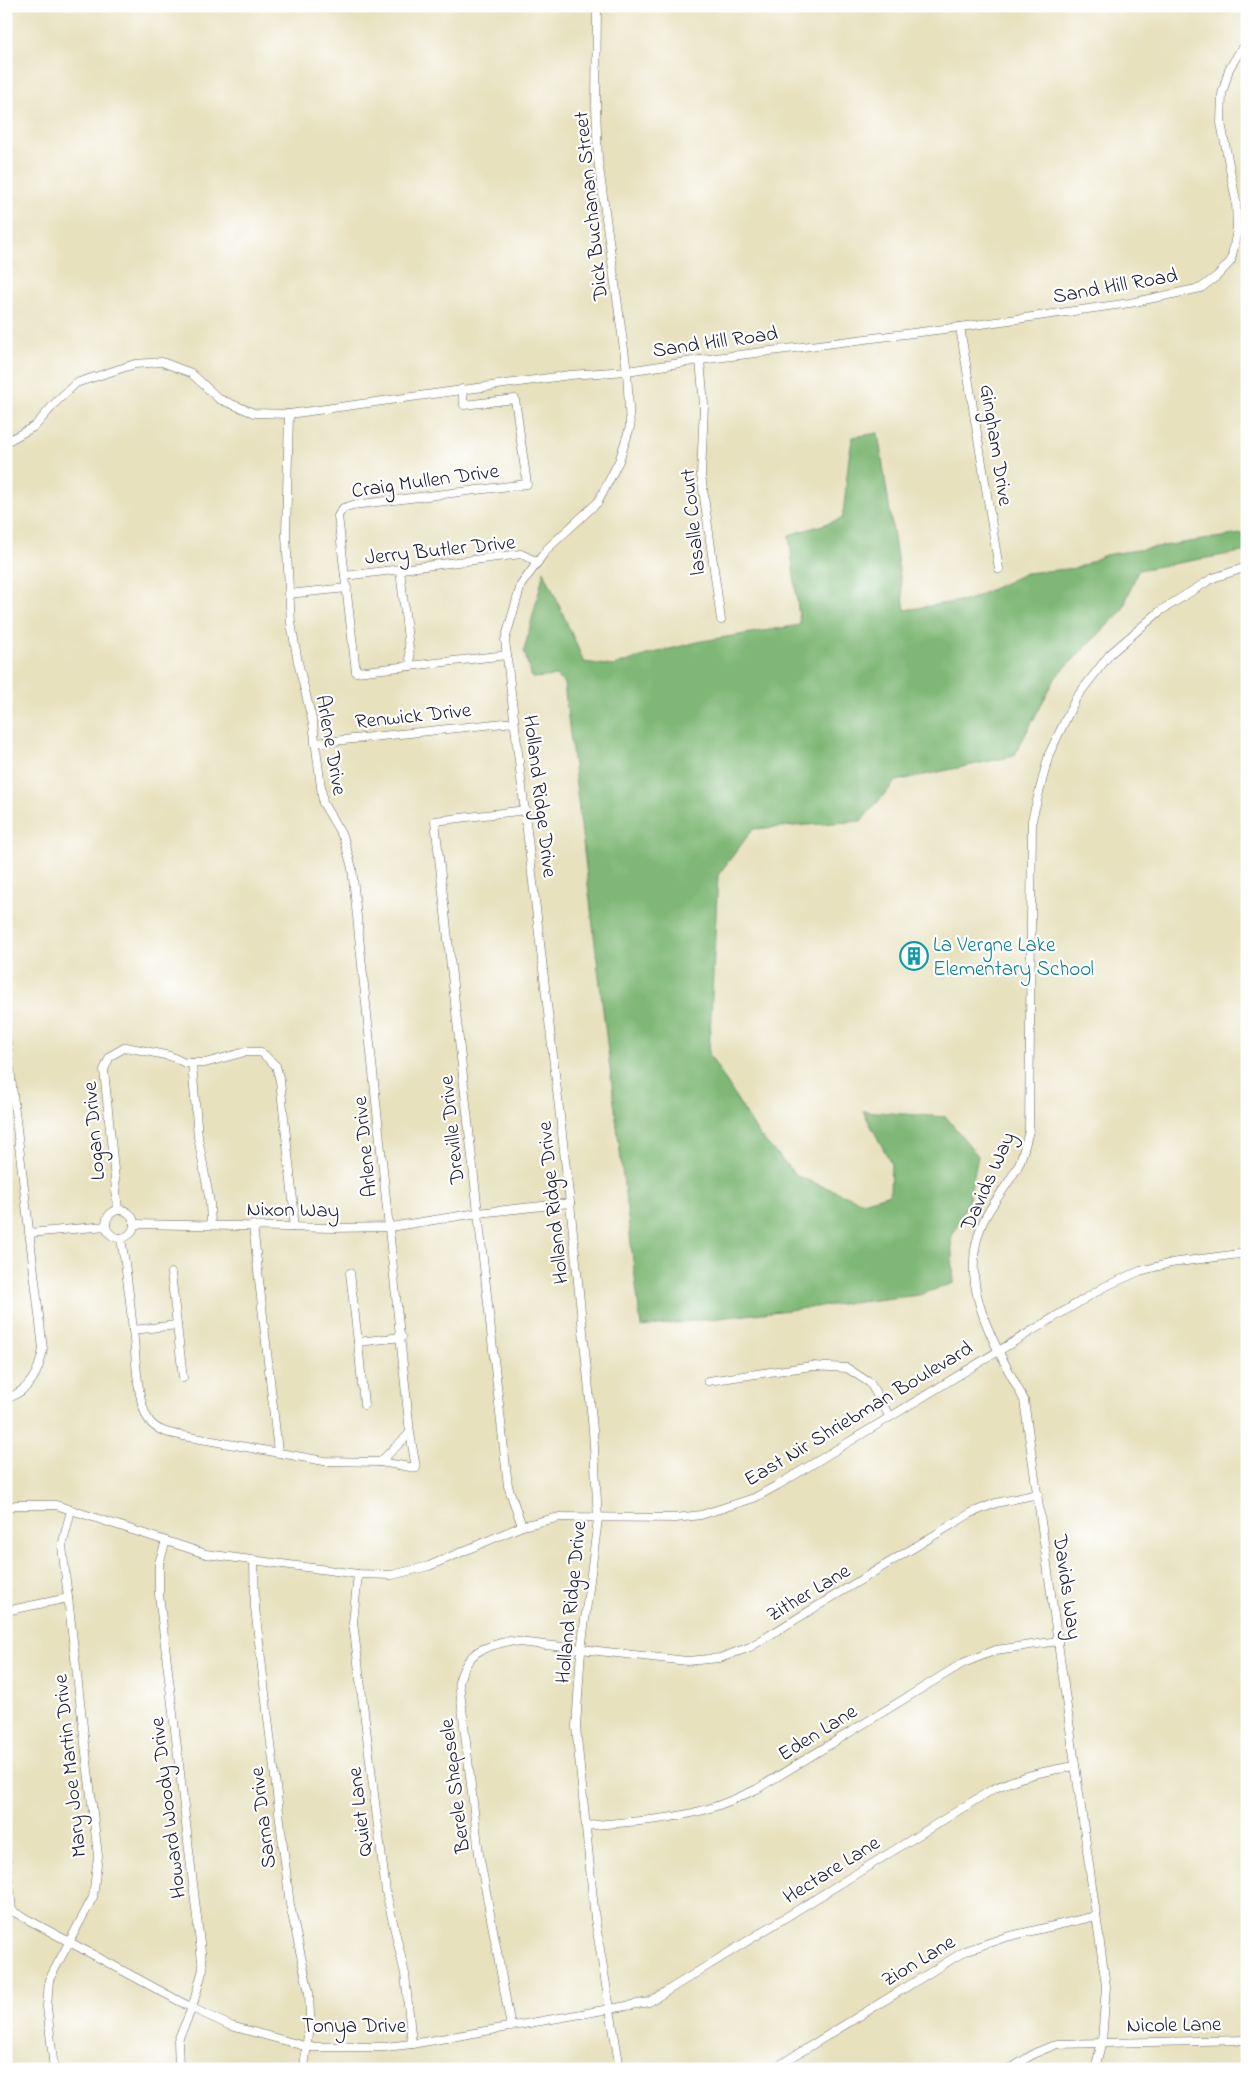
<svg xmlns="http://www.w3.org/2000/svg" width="1253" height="2075" font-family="'Indie Flower',sans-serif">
<rect width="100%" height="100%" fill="#fff"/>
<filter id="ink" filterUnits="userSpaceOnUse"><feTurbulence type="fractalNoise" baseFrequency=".02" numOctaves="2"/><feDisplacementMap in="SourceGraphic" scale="10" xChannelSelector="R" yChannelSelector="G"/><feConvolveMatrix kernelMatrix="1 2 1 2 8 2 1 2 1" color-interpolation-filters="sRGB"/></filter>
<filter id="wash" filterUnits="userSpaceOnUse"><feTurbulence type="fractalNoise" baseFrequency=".0096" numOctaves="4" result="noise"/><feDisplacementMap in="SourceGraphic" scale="20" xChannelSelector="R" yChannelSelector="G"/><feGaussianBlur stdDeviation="1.12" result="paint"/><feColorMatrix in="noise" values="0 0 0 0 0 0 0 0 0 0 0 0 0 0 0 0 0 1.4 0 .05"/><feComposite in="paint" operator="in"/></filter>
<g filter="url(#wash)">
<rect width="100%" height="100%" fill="#e7e1be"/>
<path fill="#7fb876" stroke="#506d58" d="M878,433L905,610L971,599L1026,573L1077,568L1105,555L1247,533V551L1138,570L1122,611L1056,677L1014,756L896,781L861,821L753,829L718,875L709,1054L759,1135L797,1176L863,1202L890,1194L891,1163L863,1111L946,1117L978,1156L969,1199L951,1239L954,1283L919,1295L641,1327L564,684L556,676L532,678L524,651L544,571L584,662L613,666L650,654L702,641L800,625L789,535L842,519C847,492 846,464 853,437Z"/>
</g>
<g filter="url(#ink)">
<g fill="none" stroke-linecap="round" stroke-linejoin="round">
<defs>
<g id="street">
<polyline points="597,6 596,106 598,160 627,371 630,427 619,461 598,502 547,549 521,585 505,640 570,1203 593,1430 598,1519 581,1650 576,1727 595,1919 620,2069"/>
<polyline points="960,327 999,569"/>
<polyline points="700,360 704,405 701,475 721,620"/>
<polyline points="462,389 464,405 515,399 527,484 353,505 343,508 338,516 356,672 507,655"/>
<polyline points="6,442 35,426 57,401 76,383 135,364 162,362 191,373 219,399 254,413 289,414 570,375 627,371 700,360 960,327 1130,303 1201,288 1217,276 1231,261 1237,230 1236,201 1221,123 1222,94 1229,69 1240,51 1247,45"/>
<polyline points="400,570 411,666"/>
<polyline points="345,576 521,554 538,562"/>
<polyline points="288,594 347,588"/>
<polyline points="315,743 514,722"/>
<path d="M6,1035L43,1349C39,1373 30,1390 6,1399"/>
<polyline points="192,1063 198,1137 210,1203 211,1225"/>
<circle cx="120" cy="1224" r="14"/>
<polyline points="118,1210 104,1070 110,1056 126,1047 170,1056 185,1063 205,1063 245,1052 261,1052 276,1066 280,1081 294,1209 293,1227"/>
<polyline points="134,1224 333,1228 390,1227 478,1213 570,1203"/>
<polyline points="253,1225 278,1452"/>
<polyline points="29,1233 106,1226"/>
<path d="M121,1238C126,1268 130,1299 133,1330C136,1353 136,1408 152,1424C160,1432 173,1434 184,1436L324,1461L380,1462L416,1468L410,1433L352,868L344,839L323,803L313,724L298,662L291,623L286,535L289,414"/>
<polyline points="350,1273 358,1342"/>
<polyline points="177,1325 183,1378"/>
<polyline points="133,1330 177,1325 171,1273"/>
<polyline points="708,1381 812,1366 847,1368 870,1383 890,1417"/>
<polyline points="364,1405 358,1342 402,1337"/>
<polyline points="380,1462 410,1433"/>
<polyline points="6,1508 16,1505 56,1505 206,1554 358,1574 392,1575 429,1566 522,1526 560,1517 676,1518 701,1515 754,1498 778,1485 1104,1287 1140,1271 1171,1263 1247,1253"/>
<polyline points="522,1526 508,1486 435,821 526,810"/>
<polyline points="166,1541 159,1563 159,1594 203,1969 192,2008 178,2040 179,2069"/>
<polyline points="254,1560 255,1608 290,1905 309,1993 310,2016 304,2069"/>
<polyline points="358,1574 353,1622 386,1892 405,1974 412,2044"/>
<polyline points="6,1611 68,1598"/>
<path d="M586,1826C623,1822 663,1821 700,1811C720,1806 738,1798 757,1789L963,1663L996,1650L1058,1641"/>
<polyline points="6,1853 12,1911"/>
<path d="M6,1911H12L192,2008L231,2026L308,2047H385L412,2044L649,2002L993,1789C1020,1776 1045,1771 1075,1766"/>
<path d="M511,2027L479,1854L459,1682C467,1652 481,1647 510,1641L687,1661L720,1658L750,1647L971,1513L996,1503L1038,1494"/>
<polyline points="54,2069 47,2007 49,1980 93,1897 98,1856 62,1546 71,1510"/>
<polyline points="773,2069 965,1951 1006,1937 1096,1916"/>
<polyline points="1010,2069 1035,2053 1057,2044 1247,2040"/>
<path d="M1095,2069L1102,2042L1106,1986L1024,1400C996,1345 955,1285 983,1222C992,1202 1009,1185 1019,1164C1023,1154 1026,1142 1029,1131L1032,820L1049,754L1076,698L1110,654L1160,611L1213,578L1247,567"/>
</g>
</defs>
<use href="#street" stroke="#676569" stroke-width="9"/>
<use href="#street" stroke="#fff" stroke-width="8"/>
</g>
</g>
<defs>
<symbol id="building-ring" viewBox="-11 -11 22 22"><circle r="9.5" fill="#fff" stroke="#0f9aa8" stroke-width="1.5"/><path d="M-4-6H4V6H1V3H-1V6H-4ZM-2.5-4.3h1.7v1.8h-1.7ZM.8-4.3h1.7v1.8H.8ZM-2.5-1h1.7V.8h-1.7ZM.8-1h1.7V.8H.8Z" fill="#0f9aa8"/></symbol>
</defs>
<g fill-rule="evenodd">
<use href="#building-ring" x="898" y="940" width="32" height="32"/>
</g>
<g text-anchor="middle" stroke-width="4.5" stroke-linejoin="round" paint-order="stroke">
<g font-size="21" fill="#22223b" stroke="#fff">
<text transform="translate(590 206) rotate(-96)" y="7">Dick Buchanan Street</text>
<text transform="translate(1115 285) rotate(-10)" y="7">Sand Hill Road</text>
<text transform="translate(715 341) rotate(-8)" y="7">Sand Hill Road</text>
<text transform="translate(997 445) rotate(81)" y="7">Gingham Drive</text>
<text transform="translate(425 480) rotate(-8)" y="7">Craig Mullen Drive</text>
<text transform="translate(692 522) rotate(-96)" y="7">lasalle Court</text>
<text transform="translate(440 549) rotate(-6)" y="7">Jerry Butler Drive</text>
<text transform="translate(413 715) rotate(-6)" y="7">Renwick Drive</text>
<text transform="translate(332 745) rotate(80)" y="7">Arlene Drive</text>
<text transform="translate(541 796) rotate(83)" y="7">Holland Ridge Drive</text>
<text transform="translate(451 1130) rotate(-96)" y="7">Dreville Drive</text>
<text transform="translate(93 1131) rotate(-95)" y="7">Logan Drive</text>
<text transform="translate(364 1147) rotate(-96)" y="7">Arlene Drive</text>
<text transform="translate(987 1181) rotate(-66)" y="7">Davids Way</text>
<text transform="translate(552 1203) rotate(-96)" y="7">Holland Ridge Drive</text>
<text transform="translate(293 1209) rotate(1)" y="7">Nixon Way</text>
<text transform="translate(858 1413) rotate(-31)" y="7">East Nir Shriebman Boulevard</text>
<text transform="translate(1068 1587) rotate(82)" y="7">Davids Way</text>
<text transform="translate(808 1592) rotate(-31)" y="7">Zither Lane</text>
<text transform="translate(570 1602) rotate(-84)" y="7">Holland Ridge Drive</text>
<text transform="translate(817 1732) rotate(-32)" y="7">Eden Lane</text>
<text transform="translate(69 1766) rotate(-96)" y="7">Mary Joe Martin Drive</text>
<text transform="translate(454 1786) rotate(-97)" y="7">Berele Shepsele</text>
<text transform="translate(167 1808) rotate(-97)" y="7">Howard Woody Drive</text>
<text transform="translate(359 1812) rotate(-97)" y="7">Quiet Lane</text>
<text transform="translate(262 1818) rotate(-97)" y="7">Sarna Drive</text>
<text transform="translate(831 1869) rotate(-32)" y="7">Hectare Lane</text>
<text transform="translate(918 1960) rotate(-31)" y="7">Zion Lane</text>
<text transform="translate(1174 2024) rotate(-1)" y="7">Nicole Lane</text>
<text x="354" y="2032">Tonya Drive</text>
</g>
<g font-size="21" fill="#0d838f" stroke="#fff" text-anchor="start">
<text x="933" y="951">La Vergne Lake<tspan x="933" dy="24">Elementary School</tspan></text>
</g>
</g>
<rect width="1253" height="2075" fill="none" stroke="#fff" stroke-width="25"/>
</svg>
